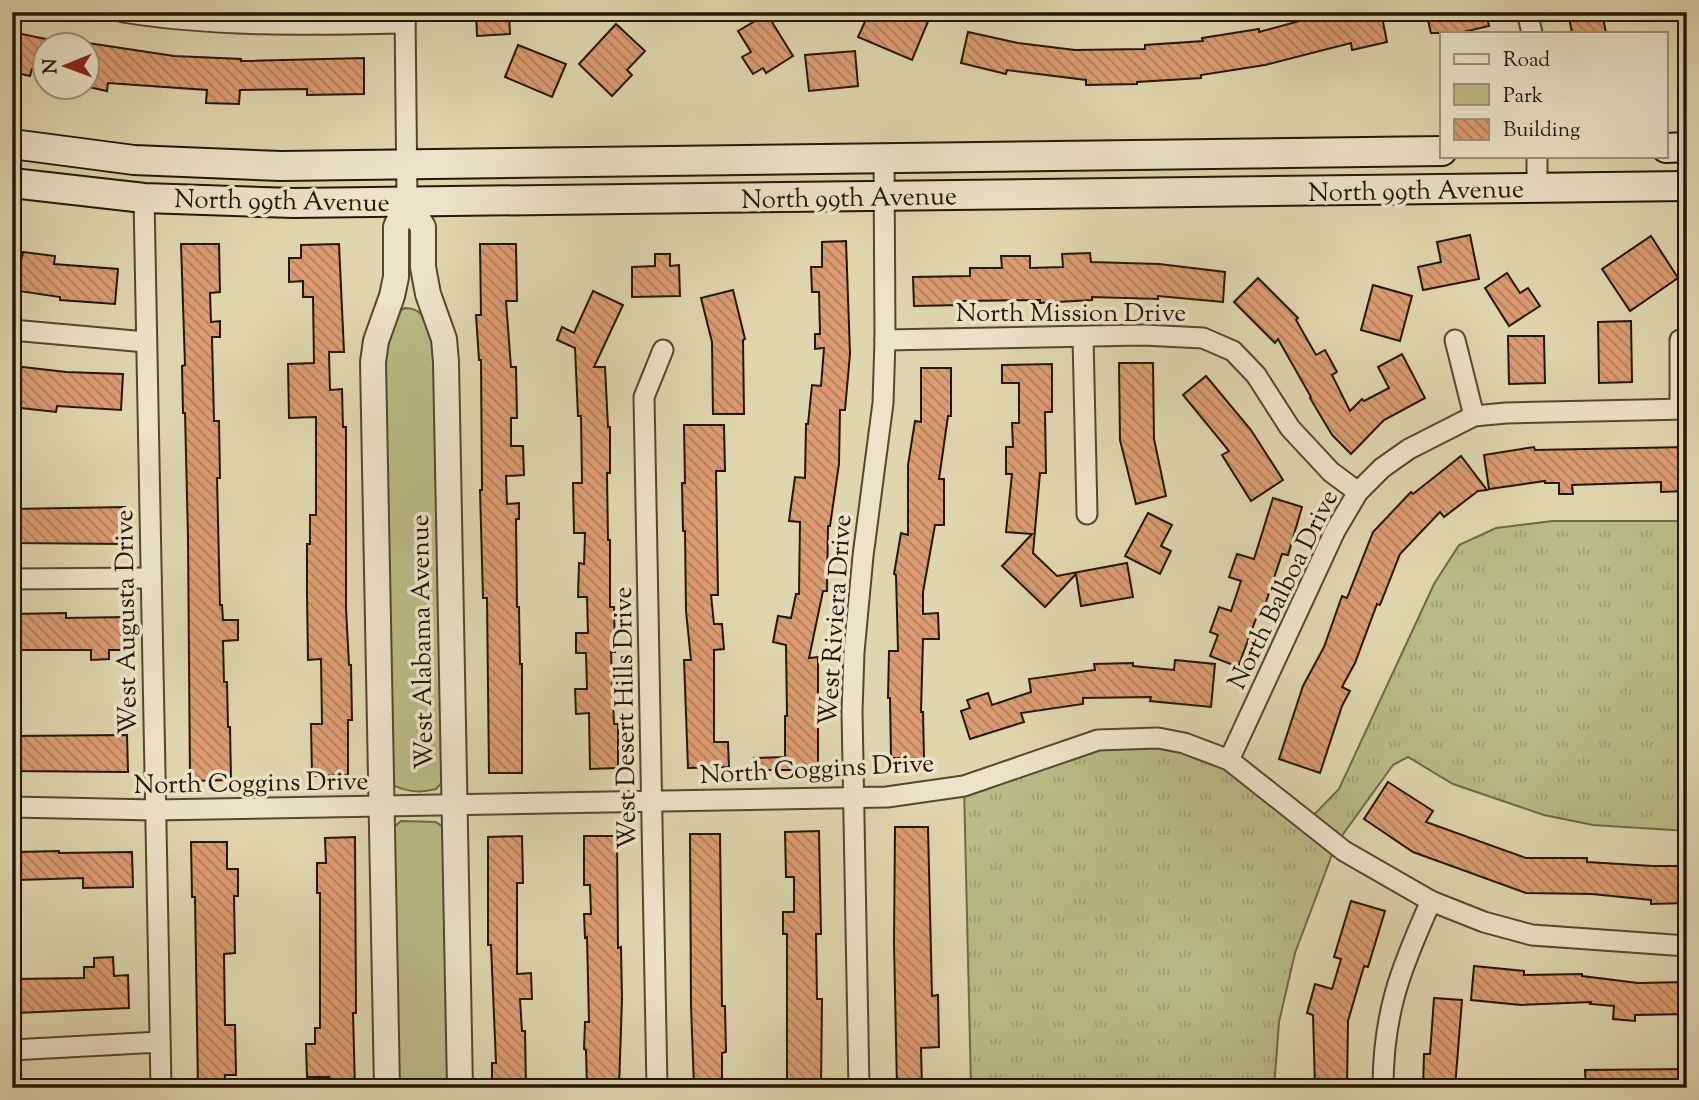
<svg xmlns="http://www.w3.org/2000/svg" width="1699" height="1100" font-family="'Sorts Mill Goudy',serif">
<defs>
<pattern id="grass-tufts" width="24" height="20" patternUnits="userSpaceOnUse" patternTransform="scale(1.75)"><rect width="24" height="20" fill="#b8bc86"/><path d="M3 7l-1-3M5 7V3M7 7l1-3M15 17l-1-3M17 17v-4M19 17l1-3" fill="none" stroke="#9ea172"/></pattern>
<pattern id="building-back-hatch" width="6" height="6" patternUnits="userSpaceOnUse" patternTransform="scale(1.75)"><rect width="6" height="6" fill="#db9c73"/><path d="M-1 5l2 2M0 0l6 6M5-1l2 2" fill="none" stroke="#b17e5c"/></pattern>
</defs>
<rect width="100%" height="100%" fill="#e0d6ae"/>
<filter id="stains"><feTurbulence type="fractalNoise" baseFrequency=".00286" numOctaves="4"/><feColorMatrix values="0 0 0 0 .2 0 0 0 0 .09 0 0 0 0 .02 0 0 0 .5 -.17"/></filter>
<radialGradient id="worn" r=".72"><stop offset=".6" stop-color="#630" stop-opacity="0"/><stop offset="1" stop-color="#630" stop-opacity=".3"/></radialGradient>
<polygon fill="url(#grass-tufts)" stroke="#6e6a44" stroke-width="2" points="1553,521 1687,521 1687,831 1593,825 1544,815 1453,784 1408,757 1393,765 1336,844 1295,953 1279,1022 1274,1088 971,1088 964,786 1064,750 1184,743 1308,821 1339,789 1434,584 1459,545 1496,528"/>
<g fill="#b8bc86" stroke="#6e6a44" stroke-width="2">
<path d="M405,308C424,308 428,324 435,339L445,779L436,789C421,793 405,792 391,784L382,355L399,311Z"/>
<polygon points="401,821 436,822 444,828 451,1088 396,1088 393,828"/>
</g>
<g fill="url(#building-back-hatch)" stroke="#251703" stroke-width="2">
<polygon points="476,12 509,12 510,34 477,36"/>
<polygon points="881,12 932,12 912,60 858,37 868,15 878,19"/>
<polygon points="1333,12 1381,12 1387,42 1352,50 1351,43 1265,65 1201,75 1201,78 1137,82 1137,84 1086,85 1086,80 1007,70 1006,74 961,63 968,32 1018,43 1075,50 1145,49 1145,45 1203,41 1202,38 1259,29 1259,32"/>
<polygon points="1426,12 1486,12 1489,26 1459,33 1431,33"/>
<polygon points="1568,12 1602,12 1606,33 1572,33"/>
<polygon points="767,14 793,56 766,73 763,68 753,74 742,57 751,52 738,31"/>
<polygon points="616,24 645,51 627,70 632,75 612,96 579,64"/>
<polygon points="12,32 46,39 44,71 32,69 30,76 12,72"/>
<polygon points="88,43 174,56 241,59 241,61 364,58 364,94 307,95 307,89 240,90 239,104 206,103 207,90 108,83 107,91 88,87"/>
<polygon points="518,45 566,64 552,97 505,77"/>
<polygon points="855,51 858,86 809,91 805,55"/>
<polygon points="1470,235 1479,279 1423,290 1418,267 1441,262 1437,242"/>
<polygon points="1651,236 1678,278 1630,311 1602,269"/>
<polygon points="846,241 850,354 845,410 840,410 839,464 830,526 828,526 827,591 823,591 809,658 818,657 818,770 754,770 754,758 785,757 785,716 787,716 786,645 773,642 778,616 791,618 796,594 799,594 800,522 789,521 795,477 805,478 806,424 808,424 812,385 821,386 824,348 815,349 815,334 820,334 819,292 812,292 811,267 822,267 822,242"/>
<polygon points="181,244 219,244 220,292 210,293 211,322 220,321 220,337 212,337 214,421 219,421 220,478 217,478 220,605 222,605 223,620 238,620 238,640 223,641 224,682 227,682 228,727 230,727 231,780 190,781 188,537 185,413 183,413 182,366 185,365"/>
<polygon points="339,244 344,352 329,352 330,390 342,389 343,427 346,427 346,608 349,665 351,665 352,720 348,720 348,775 312,776 311,724 322,724 321,659 308,660 307,594 307,544 310,544 310,515 316,515 316,417 289,418 288,364 314,363 313,297 303,297 303,281 289,282 289,258 301,258 301,245"/>
<polygon points="480,244 516,244 517,301 506,301 511,367 516,367 517,418 511,418 511,446 523,446 524,475 506,476 507,504 519,503 519,519 516,519 517,607 519,607 520,664 522,664 522,773 489,773 487,598 483,598 480,490 482,490 481,360 479,360 476,315 481,315"/>
<polygon points="23,252 55,256 54,264 118,269 115,304 60,300 60,297 12,290 12,259 21,261"/>
<polygon points="1090,253 1091,262 1159,264 1225,272 1223,302 1158,296 1158,299 1092,297 1092,300 1040,303 1040,300 962,301 962,305 914,306 913,277 970,276 970,268 1002,268 1001,256 1030,256 1030,268 1063,267 1062,254"/>
<polygon points="655,254 670,254 670,266 679,265 680,296 632,297 632,267 655,266"/>
<polygon points="1507,273 1520,293 1528,288 1540,306 1509,326 1485,288"/>
<polygon points="1258,278 1298,318 1296,320 1316,355 1325,350 1337,372 1332,375 1350,411 1362,399 1364,401 1389,388 1378,367 1402,354 1425,398 1384,420 1351,454 1332,435 1310,398 1311,397 1278,339 1275,343 1234,302"/>
<polygon points="1373,285 1412,296 1400,341 1361,330"/>
<polygon points="733,290 745,339 743,340 744,414 713,414 712,342 701,298"/>
<polygon points="593,291 623,305 594,367 605,367 608,427 610,427 610,473 607,473 608,540 610,540 610,607 614,607 615,652 611,652 614,724 618,724 618,768 590,769 589,713 576,714 575,689 587,689 586,653 576,653 576,633 588,633 587,597 578,597 579,563 584,564 585,533 574,533 573,483 582,483 581,416 578,416 575,348 557,340 562,327 574,333"/>
<polygon points="1631,321 1632,382 1599,383 1598,322"/>
<polygon points="1508,336 1544,336 1545,383 1509,384"/>
<polygon points="1119,363 1153,363 1154,439 1166,496 1136,504 1120,440"/>
<polygon points="1052,364 1052,412 1045,412 1046,473 1040,473 1033,553 1057,576 1127,563 1133,597 1081,606 1076,574 1045,607 1002,566 1032,534 1006,532 1012,474 1006,474 1006,447 1013,447 1012,423 1019,423 1019,383 1002,383 1002,365"/>
<polygon points="14,366 66,372 123,374 121,410 57,406 56,412 12,407"/>
<polygon points="921,368 951,368 951,416 948,416 939,479 944,479 944,525 935,525 923,592 923,614 938,613 939,639 923,639 921,712 923,712 924,758 891,758 890,698 888,698 889,651 898,651 896,575 894,574 901,533 908,535 908,465 915,421 921,422"/>
<polygon points="1206,376 1251,430 1283,480 1251,501 1222,455 1229,451 1183,395"/>
<polygon points="684,425 724,425 725,471 716,471 718,595 711,595 714,624 722,624 724,649 714,650 714,742 728,742 729,767 688,768 684,660 691,660 686,611 685,531 683,531 682,483 685,483"/>
<polygon points="1534,447 1535,450 1687,447 1687,491 1661,492 1661,482 1572,485 1573,494 1559,494 1559,483 1545,483 1545,481 1489,489 1484,455"/>
<polygon points="1461,456 1487,490 1478,491 1444,517 1440,512 1400,554 1380,605 1377,604 1355,663 1342,687 1350,691 1342,706 1320,773 1279,759 1303,686 1324,647 1342,596 1347,598 1373,532 1411,492 1413,494"/>
<polygon points="1273,498 1302,507 1288,555 1282,554 1261,617 1257,616 1238,667 1210,656 1218,635 1210,632 1219,607 1231,611 1241,581 1229,577 1237,554 1254,559"/>
<polygon points="125,507 126,544 12,543 12,509"/>
<polygon points="1148,513 1172,525 1161,546 1171,551 1160,574 1125,556"/>
<polygon points="66,613 66,618 126,617 127,650 109,650 109,659 91,660 91,650 12,650 12,614"/>
<polygon points="1175,660 1215,664 1211,707 1150,701 1151,697 1083,698 1083,704 1021,713 1024,722 970,739 961,711 970,708 967,700 988,693 992,705 1031,692 1029,679 1095,670 1094,664 1133,663 1133,666 1174,670"/>
<polygon points="127,735 128,772 12,771 12,736"/>
<polygon points="1388,782 1433,811 1426,822 1526,858 1587,858 1587,862 1653,866 1687,866 1687,903 1651,904 1651,900 1592,894 1526,893 1413,852 1364,819"/>
<polygon points="895,827 928,827 932,996 938,995 939,1047 921,1048 922,1088 897,1088 894,943"/>
<polygon points="819,831 821,934 816,934 817,999 822,999 821,1088 787,1088 787,934 783,934 783,912 794,912 794,877 786,877 785,832"/>
<polygon points="690,834 720,834 722,1006 725,1006 726,1052 722,1053 722,1088 694,1088 691,1006"/>
<polygon points="522,836 523,883 517,883 517,974 531,973 532,999 520,999 522,1031 525,1031 526,1088 492,1088 492,1063 496,1063 491,945 488,945 488,837"/>
<polygon points="584,836 617,836 618,948 621,947 622,999 619,1088 587,1088 586,1050 584,1049 585,1022 589,1022 587,937 585,938 584,914 591,914 590,885 584,885"/>
<polygon points="355,837 356,1013 353,1013 355,1088 330,1088 329,1077 307,1077 306,1044 315,1044 315,1028 320,1028 320,893 317,893 317,863 326,863 325,838"/>
<polygon points="191,842 227,842 227,869 238,869 238,896 234,896 235,953 224,954 225,1025 235,1025 236,1075 225,1075 225,1088 198,1088 195,897 192,897"/>
<polygon points="59,851 59,853 132,852 133,887 83,888 83,878 18,880 18,852"/>
<polygon points="1351,901 1385,911 1368,967 1364,966 1348,1021 1347,1088 1315,1088 1313,1015 1307,1013 1315,984 1332,989 1341,959 1334,957"/>
<polygon points="113,957 114,976 128,975 129,1008 17,1013 16,979 84,978 84,967 94,967 94,958"/>
<polygon points="1474,966 1524,971 1524,975 1582,974 1582,976 1638,983 1687,982 1687,1014 1635,1015 1635,1021 1613,1019 1614,1006 1590,1004 1591,1002 1521,1005 1471,1000"/>
<polygon points="1434,998 1462,1000 1455,1088 1423,1088 1424,1054 1430,1054"/>
<polygon points="1687,1069 1687,1088 1586,1088 1585,1070"/>
</g>
<g fill="none" stroke-linecap="round" stroke-linejoin="round">
<defs>
<g id="minor">
<path d="M123,12C217,27 311,25 405,23"/>
<polyline points="405,12 407,202"/>
<polyline points="1527,12 1532,33"/>
<polyline points="1537,188 1537,156"/>
<polyline points="144,198 161,1088"/>
<polyline points="12,330 146,342"/>
<polyline points="1083,337 1087,514"/>
<polyline points="885,340 1143,335 1203,338 1233,351 1256,375 1290,428 1331,472 1358,492"/>
<polyline points="1455,340 1474,416"/>
<polyline points="1680,340 1680,409"/>
<polyline points="12,579 151,578"/>
<polyline points="1229,760 1335,531 1358,492 1382,468 1409,449 1474,416 1506,413 1687,409"/>
<polyline points="12,807 154,810 887,797 964,786 1098,740 1158,738 1184,743 1229,760 1344,851 1431,901 1484,922 1532,935 1687,946"/>
<polyline points="12,1050 160,1042"/>
<polyline points="657,1088 644,397 663,350"/>
<polyline points="859,1088 852,711 854,652 863,556 883,403 885,340 884,157"/>
<path d="M1383,1088C1383,1012 1401,968 1431,901"/>
</g>
<g id="tertiary">
<polyline points="407,202 423,227 423,267 428,294 444,339 446,362 460,1088"/>
<polyline points="387,1088 373,362 376,341 392,296 396,277 396,227 407,202"/>
</g>
<g id="secondary">
<polyline points="12,144 134,160 281,166 1442,151"/>
<polyline points="1666,148 1687,147"/>
<polyline points="12,183 144,198 294,203 1687,186"/>
</g>
</defs>
<use href="#minor" stroke="#54472e" stroke-width="23"/>
<use href="#tertiary" stroke="#54472e" stroke-width="28"/>
<use href="#secondary" stroke="#251703" stroke-width="32"/>
<use href="#minor" stroke="#ebe4ca" stroke-width="19"/>
<use href="#tertiary" stroke="#ebe4ca" stroke-width="24"/>
<use href="#secondary" stroke="#ebe4ca" stroke-width="28"/>
</g>
<g text-anchor="middle" stroke-width="7" stroke-linejoin="round" paint-order="stroke">
<g font-size="26" fill="#251703" stroke="#ebe4ca">
<text transform="translate(1416 190) rotate(-1)" y="9">North 99th Avenue</text>
<text transform="translate(849 197) rotate(-1)" y="9">North 99th Avenue</text>
<text transform="translate(282 200) rotate(1)" y="9">North 99th Avenue</text>
<text x="1071" y="321">North Mission Drive</text>
<text transform="translate(1282 589) rotate(-64)" y="9">North Balboa Drive</text>
<text transform="translate(834 620) rotate(-86)" y="9">West Riviera Drive</text>
<text transform="translate(125 622) rotate(-91)" y="9">West Augusta Drive</text>
<text transform="translate(421 642) rotate(-91)" y="9">West Alabama Avenue</text>
<text transform="translate(624 718) rotate(-91)" y="9">West Desert Hills Drive</text>
<text transform="translate(817 768) rotate(-3)" y="9">North Coggins Drive</text>
<text transform="translate(251 782) rotate(-1)" y="9">North Coggins Drive</text>
</g>
</g>
<rect width="1699" height="1100" fill="none" stroke="#e0d6ae" stroke-width="42"/>
<rect x="14" y="14" width="1671" height="1072" fill="none" stroke="#251703" stroke-width="3.5"/>
<rect x="21" y="21" width="1657" height="1058" fill="none" stroke="#251703" stroke-width="2"/>
<rect x="1440" y="32" width="228" height="126" fill="#ebe4ca" stroke="#9c927a" stroke-width="2"/>
<rect x="1454" y="54" width="35" height="10" fill="#ebe4ca" stroke="#9c927a" stroke-width="2"/>
<text x="1503" y="66" font-size="21" fill="#251703">Road</text>
<rect x="1454" y="84" width="35" height="21" fill="#b8bc86" stroke="#9c927a" stroke-width="2"/>
<text x="1503" y="102" font-size="21" fill="#251703">Park</text>
<rect x="1454" y="119" width="35" height="21" fill="url(#building-back-hatch)" stroke="#9c927a" stroke-width="2"/>
<text x="1503" y="136" font-size="21" fill="#251703">Building</text>
<g transform="translate(66 66) rotate(269)"><circle r="33" fill="#ebe4ca" stroke="#9c927a" stroke-width="2"/>
<path d="M0-5L12 26L0 18L-12 26Z" fill="#8f2418"/>
<text y="-10" font-size="19" font-weight="bold" text-anchor="middle" fill="#251703">N</text>
</g>
<rect width="100%" height="100%" filter="url(#stains)"/>
<rect width="100%" height="100%" fill="url(#worn)"/>
</svg>
